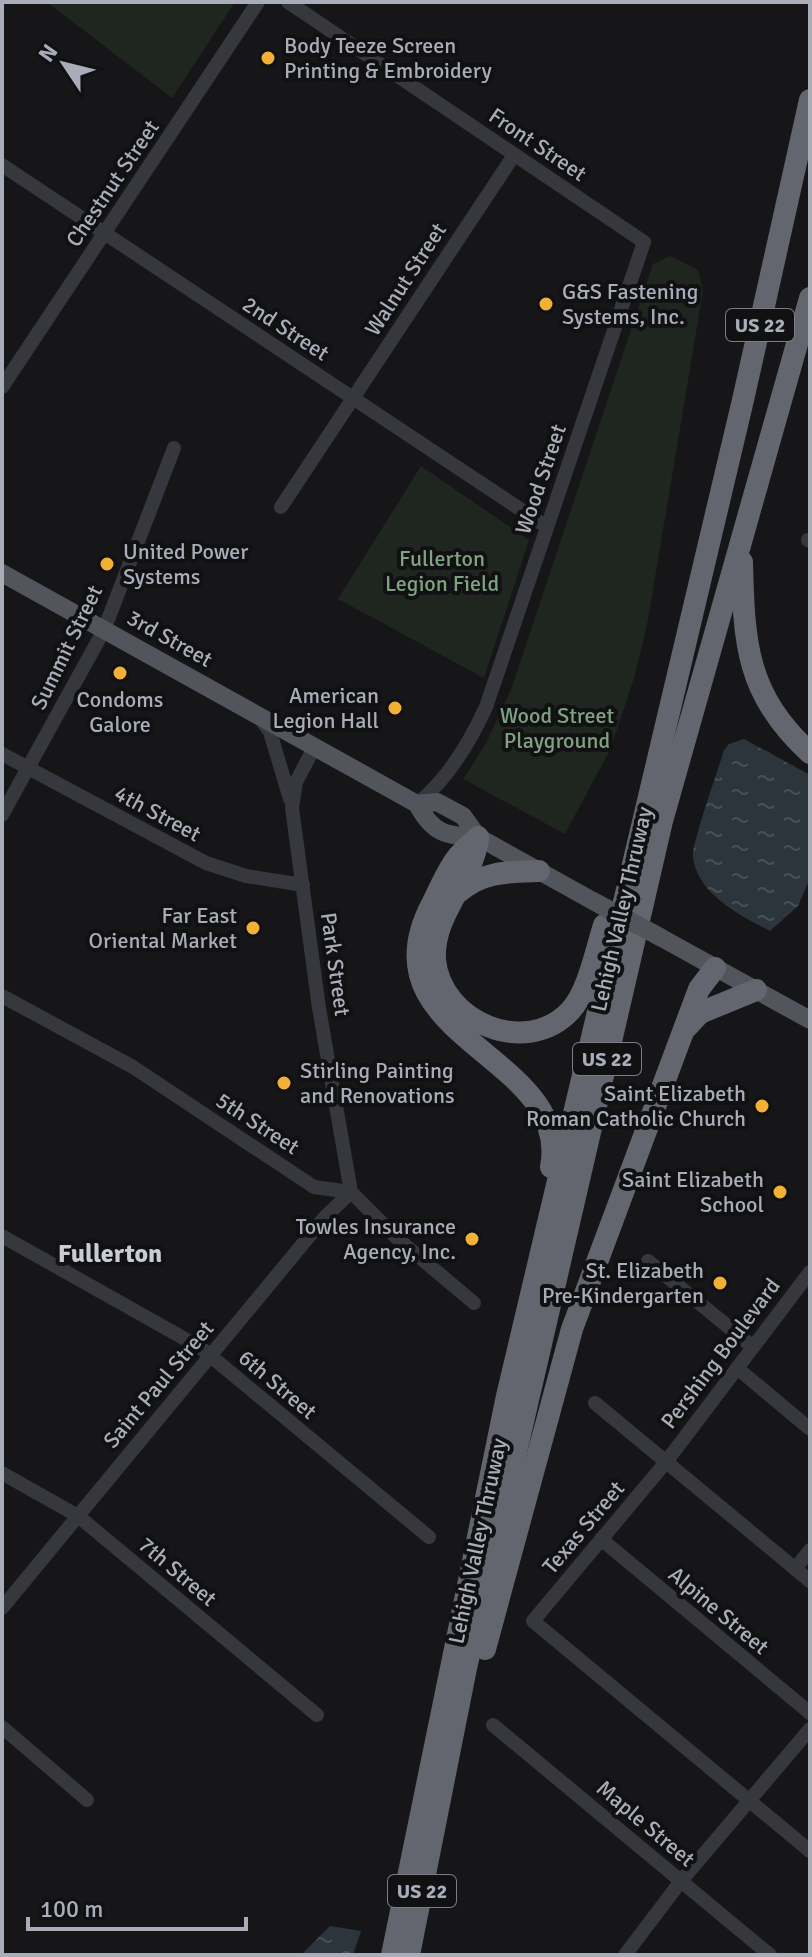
<svg xmlns="http://www.w3.org/2000/svg" width="812" height="1957" font-family="Signika,sans-serif">
<defs>
<pattern id="water-ripples" width="26" height="14" patternUnits="userSpaceOnUse" patternTransform="scale(2)"><rect width="26" height="14" fill="#2c353c"/><path d="M2 4q2-2 4 0t4 0M15 11q2-2 4 0t4 0" fill="none" stroke="#485056"/></pattern>
</defs>
<rect width="100%" height="100%" fill="#161618"/>
<g fill="#1e261f">
<polygon points="47,2 235,2 172,98"/>
<polygon points="670,256 698,270 703,291 647,625 635,675 610,750 565,834 463,779 485,745 511,690 653,264"/>
<polygon points="421,466 529,540 484,678 338,599"/>
</g>
<g fill="url(#water-ripples)">
<path d="M744,739L810,775V878L798,906L770,931C741,916 697,894 693,857C691,845 719,768 724,750L729,744Z"/>
<polygon points="330,1926 361,1931 353,1955 301,1955"/>
</g>
<g fill="none" stroke-linecap="round" stroke-linejoin="round">
<g stroke="#37383d" stroke-width="14">
<path d="M288,2L644,242L486,707C469,744 448,779 417,804"/>
<polyline points="2,165 547,527"/>
<polyline points="2,387 258,2"/>
<polyline points="281,507 514,155"/>
<polyline points="808,540 810,541"/>
<polyline points="260,718 270,732 290,799"/>
<polyline points="315,746 296,782 292,808 319,1008 351,1192"/>
<polyline points="2,754 206,863 246,876 303,885"/>
<polyline points="2,815 104,630 174,448"/>
<polyline points="2,996 133,1067 314,1187 351,1192 398,1239 474,1303"/>
<polyline points="2,1236 201,1348 429,1537"/>
<polyline points="648,1261 753,1347"/>
<polyline points="810,1272 666,1462 533,1621 810,1851"/>
<polyline points="737,1368 810,1429"/>
<polyline points="595,1403 810,1581"/>
<polyline points="2,1473 78,1516 317,1715"/>
<polyline points="601,1539 810,1713"/>
<polyline points="795,1569 810,1550"/>
<polyline points="2,1608 325,1217 351,1192"/>
<polyline points="493,1725 770,1955"/>
<polyline points="2,1727 87,1800"/>
<polyline points="625,1955 681,1881 810,1729"/>
</g>
<g stroke="#53555c" stroke-width="18">
<path d="M2,573L417,804C433,834 446,836 478,837"/>
<polyline points="417,804 437,802 463,816 478,837 593,901"/>
<polyline points="660,937 810,1020"/>
</g>
<g stroke="#63666e" stroke-width="22">
<path d="M742,562C744,643 746,695 810,753"/>
<path d="M478,837C471,844 462,851 456,859C447,871 440,888 433,902C359,1038 573,1054 551,1167"/>
<path d="M478,839C472,882 432,915 435,960C441,1022 526,1058 570,1011C588,992 596,950 604,925"/>
<path d="M459,892C482,871 510,872 539,871"/>
<polyline points="687,1027 700,1013 756,990"/>
<polyline points="485,1649 572,1329 699,989 715,968"/>
<polyline points="392,1955 507,1396 743,400 810,100"/>
<polyline points="409,1955 466,1668 662,821 810,298"/>
</g>
<polyline stroke="#53555c" stroke-width="18" points="593,901 660,937"/>
</g>
<g fill="#f2b134" stroke="#111113" stroke-width="3">
<circle cx="268" cy="58" r="8"/>
<circle cx="546" cy="304" r="8"/>
<circle cx="107" cy="564" r="8"/>
<circle cx="120" cy="673" r="8"/>
<circle cx="395" cy="708" r="8"/>
<circle cx="253" cy="928" r="8"/>
<circle cx="284" cy="1083" r="8"/>
<circle cx="762" cy="1106" r="8"/>
<circle cx="780" cy="1192" r="8"/>
<circle cx="472" cy="1239" r="8"/>
<circle cx="720" cy="1283" r="8"/>
</g>
<g text-anchor="middle" stroke-width="8" stroke-linejoin="round" paint-order="stroke">
<g fill="#111113" stroke="#7b7e86" stroke-width="2">
<rect x="726" y="309" width="68" height="32" rx="6"/>
<rect x="573" y="1043" width="68" height="32" rx="6"/>
<rect x="388" y="1875" width="68" height="32" rx="6"/>
</g>
<g font-size="20" font-weight="bold" fill="#a8adb8">
<text x="760" y="332">US 22</text>
<text x="607" y="1066">US 22</text>
<text x="422" y="1898">US 22</text>
</g>
<g font-size="22" fill="#a8adb8" stroke="#111113" text-anchor="end">
<text x="284" y="53" text-anchor="start">Body Teeze Screen<tspan x="284" dy="25">Printing &amp; Embroidery</tspan></text>
<text x="562" y="299" text-anchor="start">G&amp;S Fastening<tspan x="562" dy="25">Systems, Inc.</tspan></text>
<text x="123" y="559" text-anchor="start">United Power<tspan x="123" dy="25">Systems</tspan></text>
<text x="379" y="703">American<tspan x="379" dy="25">Legion Hall</tspan></text>
<text x="120" y="707" text-anchor="middle">Condoms<tspan x="120" dy="25">Galore</tspan></text>
<text x="237" y="923">Far East<tspan x="237" dy="25">Oriental Market</tspan></text>
<text x="300" y="1078" text-anchor="start">Stirling Painting<tspan x="300" dy="25">and Renovations</tspan></text>
<text x="746" y="1101">Saint Elizabeth<tspan x="746" dy="25">Roman Catholic Church</tspan></text>
<text x="764" y="1187">Saint Elizabeth<tspan x="764" dy="25">School</tspan></text>
<text x="456" y="1234">Towles Insurance<tspan x="456" dy="25">Agency, Inc.</tspan></text>
<text x="704" y="1278">St. Elizabeth<tspan x="704" dy="25">Pre-Kindergarten</tspan></text>
</g>
<g font-size="22" fill="#a8adb8" stroke="#111113">
<text transform="translate(538 144) rotate(34)" y="8">Front Street</text>
<text transform="translate(112 183) rotate(-56)" y="8">Chestnut Street</text>
<text transform="translate(405 279) rotate(-57)" y="8">Walnut Street</text>
<text transform="translate(286 328) rotate(33)" y="8">2nd Street</text>
<text transform="translate(540 479) rotate(-71)" y="8">Wood Street</text>
<text transform="translate(170 638) rotate(29)" y="8">3rd Street</text>
<text transform="translate(66 647) rotate(-64)" y="8">Summit Street</text>
<text transform="translate(158 813) rotate(28)" y="8">4th Street</text>
<text transform="translate(621 909) rotate(-77)" y="8">Lehigh Valley Thruway</text>
<text transform="translate(336 964) rotate(82)" y="8">Park Street</text>
<text transform="translate(258 1123) rotate(33)" y="8">5th Street</text>
<text transform="translate(720 1353) rotate(-53)" y="8">Pershing Boulevard</text>
<text transform="translate(158 1384) rotate(-50)" y="8">Saint Paul Street</text>
<text transform="translate(278 1384) rotate(40)" y="8">6th Street</text>
<text transform="translate(583 1527) rotate(-50)" y="8">Texas Street</text>
<text transform="translate(477 1541) rotate(-78)" y="8">Lehigh Valley Thruway</text>
<text transform="translate(178 1571) rotate(40)" y="8">7th Street</text>
<text transform="translate(719 1610) rotate(40)" y="8">Alpine Street</text>
<text transform="translate(646 1823) rotate(40)" y="8">Maple Street</text>
</g>
<g font-size="22" fill="#7fa381" stroke="#111113">
<text x="442" y="566">Fullerton<tspan x="442" dy="25">Legion Field</tspan></text>
<text x="557" y="723">Wood Street<tspan x="557" dy="25">Playground</tspan></text>
</g>
<g font-size="26" font-weight="bold" fill="#c9ccd4" stroke="#111113">
<text x="110" y="1262">Fullerton</text>
</g>
</g>
<rect width="812" height="1957" fill="none" stroke="#a8adb8" stroke-width="8"/>
<g transform="translate(64 64) rotate(305)" stroke="#111113" stroke-width="6" paint-order="stroke">
<path d="M0-6L14 30L0 20L-14 30Z" fill="#a8adb8"/>
<text y="-12" font-size="22" font-weight="bold" text-anchor="middle" fill="#a8adb8">N</text>
</g>
<path d="M28 1917v12h218v-12" fill="none" stroke="#a8adb8" stroke-width="4"/>
<text x="40" y="1917" font-size="24" fill="#a8adb8" stroke="#111113" stroke-width="6" paint-order="stroke">100 m</text>
</svg>
